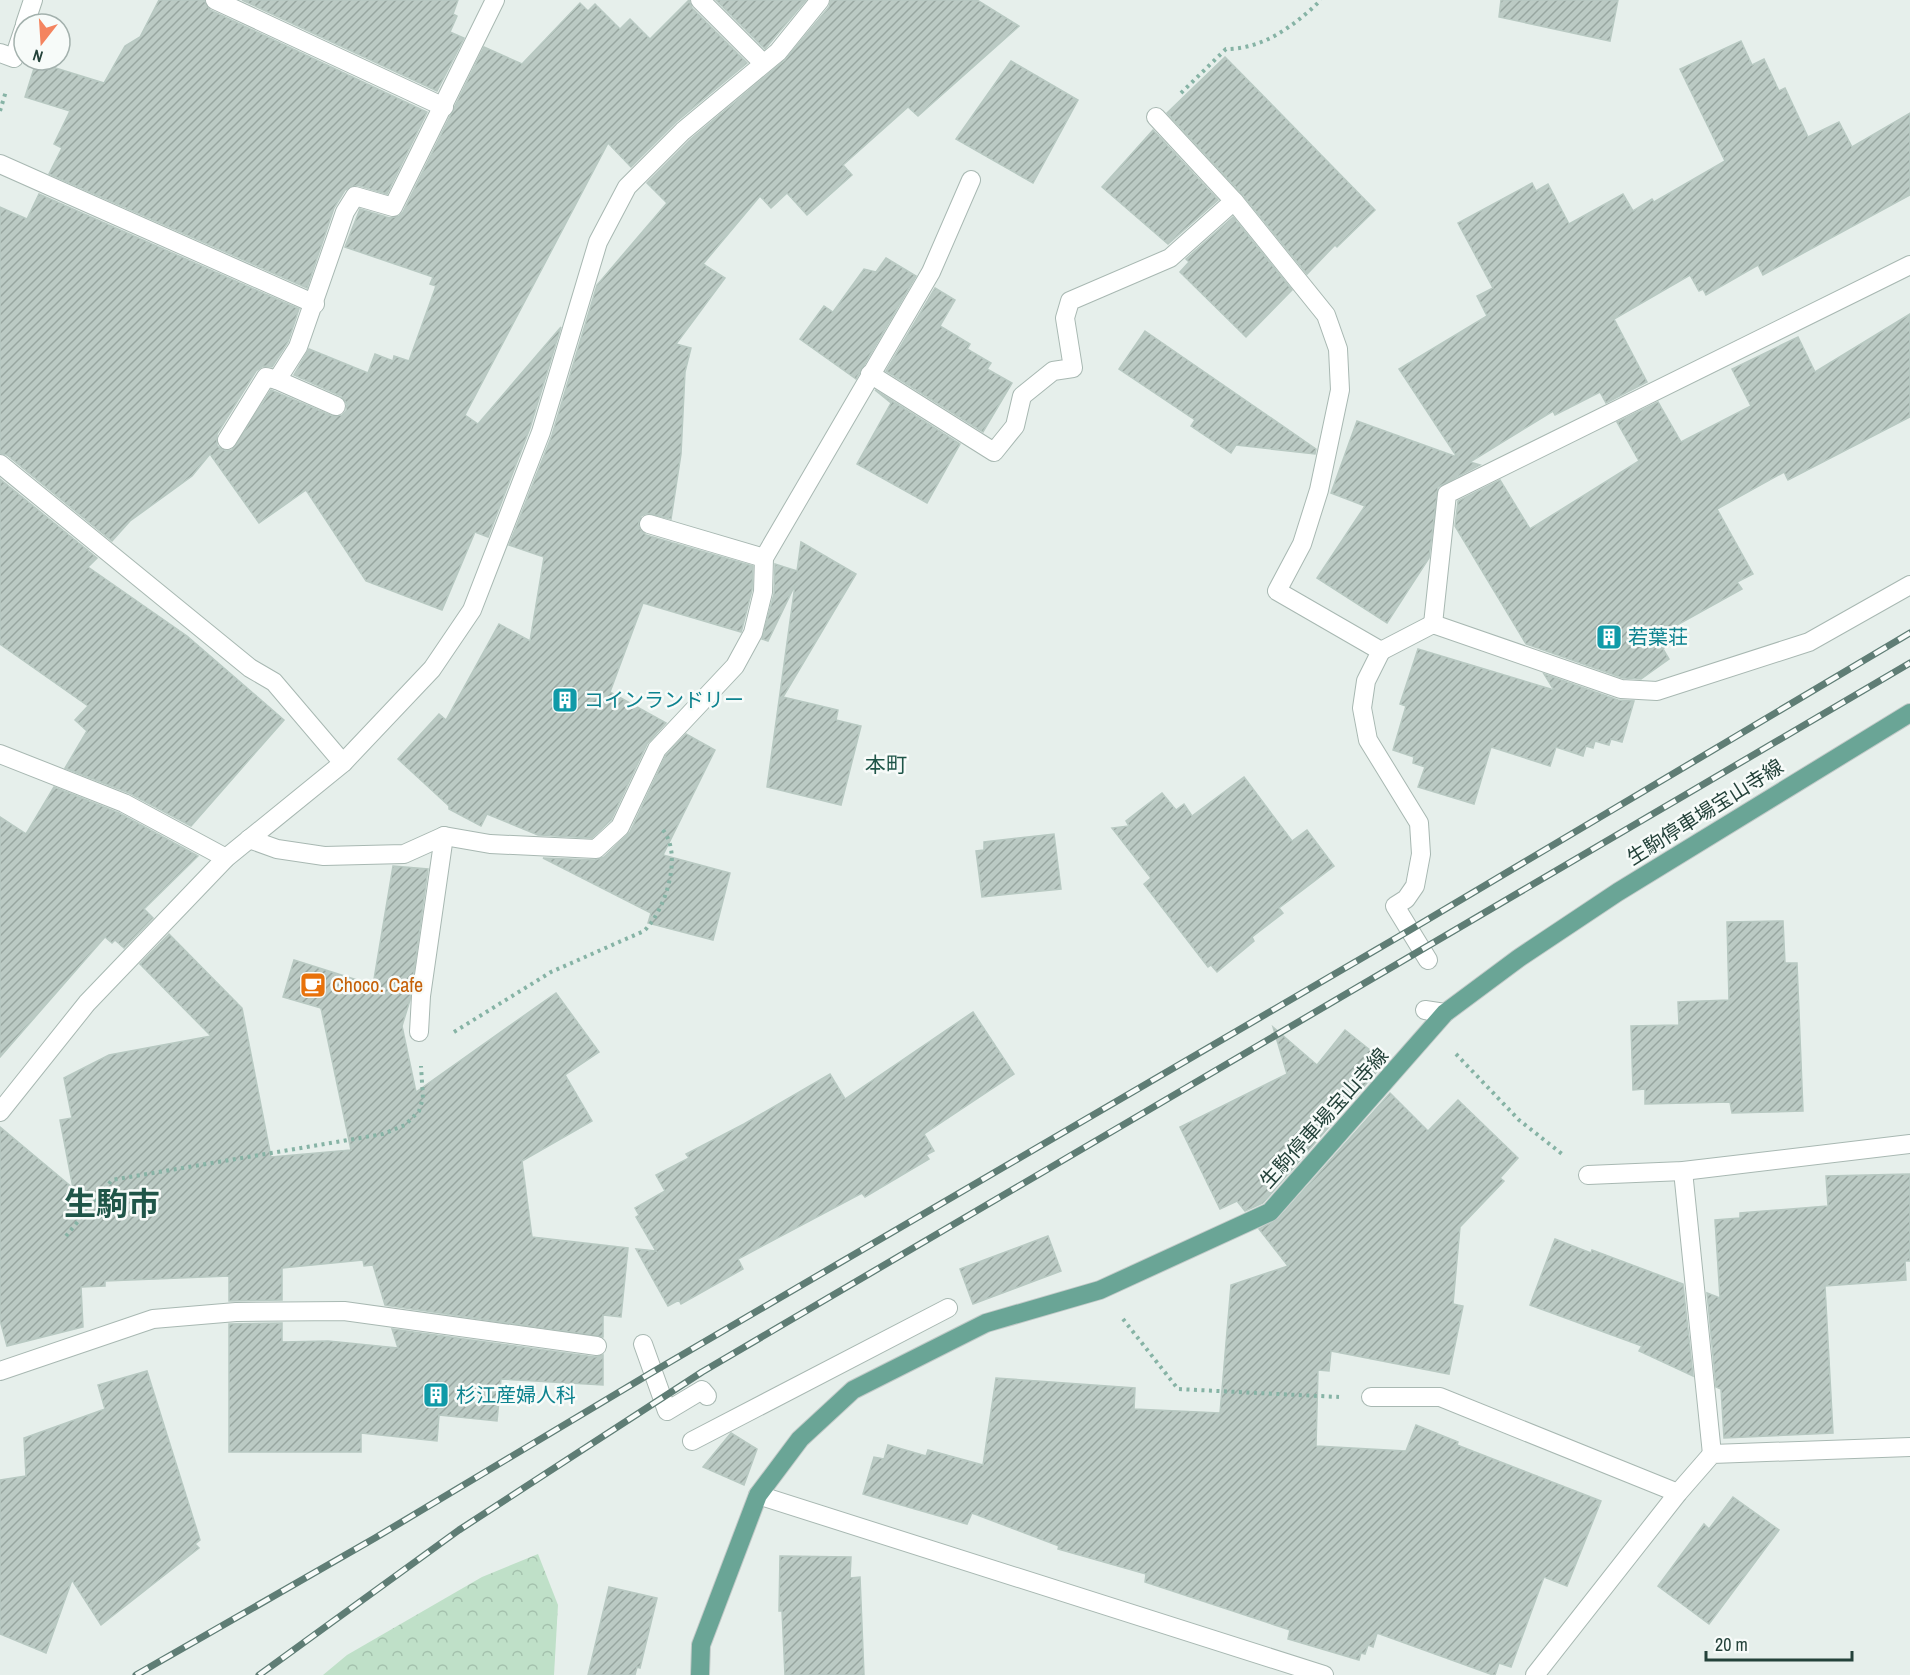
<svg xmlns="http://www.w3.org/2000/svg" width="1910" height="1675" font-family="'Archivo Narrow','Noto Sans JP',sans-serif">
<defs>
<pattern id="forest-crowns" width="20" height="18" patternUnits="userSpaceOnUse" patternTransform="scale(1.5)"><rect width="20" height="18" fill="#bfe0c8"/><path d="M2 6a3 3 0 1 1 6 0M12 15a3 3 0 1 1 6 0" fill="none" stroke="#a4c1ad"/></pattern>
<pattern id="building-hatch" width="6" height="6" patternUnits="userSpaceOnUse" patternTransform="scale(1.5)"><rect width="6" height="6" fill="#bbcac4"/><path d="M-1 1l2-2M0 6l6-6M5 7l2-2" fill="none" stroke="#98a6a0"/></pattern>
</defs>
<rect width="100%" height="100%" fill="#e6efeb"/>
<polygon fill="url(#forest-crowns)" points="538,1554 558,1605 554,1675 323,1675 347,1655 482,1577"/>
<g fill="url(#building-hatch)" stroke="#b8c9c2" stroke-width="1.5">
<polygon points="159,0 204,0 210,10 427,112 387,194 357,185 345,190 334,208 307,288 49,174 62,148 54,144 70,111 25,97 36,62 104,83 125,46 140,37"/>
<polygon points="242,0 458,0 453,14 457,16 450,32 464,38 437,91"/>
<polygon points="689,0 692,8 747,63 676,122 631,167 608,143 465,415 478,424 561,327 530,428 488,537 475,532 442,610 366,581 306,490 259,523 210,454 192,476 130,521 112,541 7,455 0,453 0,207 27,219 39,194 299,309 288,342 272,367 263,366 256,371 217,434 217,446 226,451 232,450 271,390 332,416 342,415 346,411 347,404 341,396 294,375 309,349 368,373 375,354 393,361 394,356 409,361 436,286 430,284 433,277 345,247 360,209 390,218 399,216 403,212 484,47 522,64 580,3 588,11 595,4 620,29 630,19 650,39"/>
<polygon points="716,0 806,0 765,49"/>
<polygon points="831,0 977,0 1019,26 918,116 908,107 843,165 852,175 807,215 787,193 771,208 760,196 703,264 725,278 676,344 691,348 685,372 681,454 671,519 647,513 641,516 638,526 646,535 753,566 752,590 742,629 741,632 643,603 610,692 666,723 647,744 611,820 592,838 538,835 487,814 481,826 449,809 449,806 398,759 439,714 446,720 499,624 530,641 544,557 509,545 552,435 597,285 667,203 647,183 691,139 785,60 829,7"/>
<polygon points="1501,0 1618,0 1610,41 1499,17"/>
<polygon points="1741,41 1752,65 1764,59 1779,91 1785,88 1808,137 1839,122 1852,147 1910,113 1910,195 1763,275 1758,265 1706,295 1703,289 1699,291 1690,275 1614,319 1647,382 1606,403 1600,392 1555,415 1553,411 1470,462 1480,465 1438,487 1429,558 1387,623 1317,578 1365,506 1331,493 1357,421 1457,457 1399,369 1487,316 1477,296 1493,288 1458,223 1532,183 1536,191 1548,184 1569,224 1623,194 1633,211 1652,199 1654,202 1725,161 1680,69"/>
<polygon points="1225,57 1375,210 1337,247 1335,245 1307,274 1242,194 1167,113"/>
<polygon points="1011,61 1078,100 1033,183 956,139"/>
<polygon points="1153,130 1218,200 1168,244 1102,187"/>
<polygon points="1233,217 1292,290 1246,337 1180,272 1189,262 1186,259"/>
<polygon points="886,258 916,276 856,379 800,339 824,306 833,312 864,269 876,272"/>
<polygon points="935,288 955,300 940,326 970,344 967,349 991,363 987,369 1012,383 983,432 886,371"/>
<polygon points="1910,314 1910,417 1788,480 1784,472 1717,509 1753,574 1737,582 1742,589 1659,635 1666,646 1663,649 1669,659 1641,679 1623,678 1526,644 1455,526 1458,501 1500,480 1530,529 1639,461 1617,422 1658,402 1681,442 1751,406 1732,369 1798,337 1815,372"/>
<polygon points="1145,331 1316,449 1315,454 1236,445 1231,453 1191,426 1195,420 1119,369"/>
<polygon points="875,390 960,444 927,503 857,464 891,403"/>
<polygon points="0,479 97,558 88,567 187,636 284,720 191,826 129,793 65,768 87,731 75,720 88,706 0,644"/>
<polygon points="801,542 856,574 783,697 838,710 836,720 861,726 841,805 767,787 795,585 768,641 762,639 774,594 775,564 797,571"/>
<polygon points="1418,649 1554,690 1544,674 1618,700 1634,701 1622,742 1611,739 1609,745 1595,741 1593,748 1586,746 1583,756 1556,747 1550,766 1491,747 1474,804 1418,787 1425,767 1413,763 1414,757 1393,750 1406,706 1400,704"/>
<polygon points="686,734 715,750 663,855 730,873 713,940 648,923 651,913 543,858 595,860 604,857 630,832 666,755"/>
<polygon points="1244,777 1292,841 1307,830 1334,866 1279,908 1283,913 1252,937 1254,941 1217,972 1211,965 1208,967 1144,884 1151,878 1112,828 1129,826 1126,821 1162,793 1176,810 1184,804 1192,816"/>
<polygon points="54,787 119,813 198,856 144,909 153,918 124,948 115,940 112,943 105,937 0,1057 0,817 26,834"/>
<polygon points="1054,834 1061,889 982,897 976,851 984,850 984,842"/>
<polygon points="393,866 428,869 410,1000 402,1026 416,1092 556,993 599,1052 565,1075 592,1121 522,1161 532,1237 628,1248 621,1317 603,1315 603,1337 385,1305 373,1265 364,1266 363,1260 282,1268 282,1300 229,1301 229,1276 105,1281 105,1286 81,1287 83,1327 7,1346 0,1320 0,1127 73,1188 60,1120 72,1118 64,1078 109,1055 211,1036 140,964 169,934 242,1008 271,1157 351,1150 321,1008 283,997 294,960 373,985"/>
<polygon points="1783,921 1785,963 1797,963 1803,1111 1732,1113 1730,1102 1645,1104 1645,1089 1633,1090 1631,1026 1679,1025 1678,1002 1729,1000 1727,922"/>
<polygon points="973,1012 1014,1074 924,1134 934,1151 926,1155 929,1159 865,1197 862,1193 738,1259 743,1269 681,1304 679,1300 668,1306 636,1249 656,1251 636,1217 639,1215 635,1208 665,1191 656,1175 689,1158 686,1154 744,1124 830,1074 845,1099"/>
<polygon points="1273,1027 1317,1065 1345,1030 1385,1062 1263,1203 1245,1211 1237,1201 1220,1209 1180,1127 1287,1074"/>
<polygon points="1390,1093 1428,1131 1458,1100 1518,1158 1500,1178 1504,1181 1460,1227 1453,1304 1463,1306 1449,1374 1331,1351 1329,1371 1318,1370 1316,1446 1406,1451 1416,1425 1458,1442 1457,1445 1601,1501 1567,1586 1544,1577 1511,1667 1499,1663 1495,1675 1493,1675 1377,1633 1373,1647 1368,1645 1365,1654 1361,1653 1359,1660 1288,1639 1290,1630 1145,1582 1146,1574 1058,1549 1059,1546 972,1513 967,1524 863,1494 874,1457 884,1459 888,1445 926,1456 928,1450 983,1465 996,1378 1135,1388 1134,1409 1220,1413 1231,1285 1288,1266 1259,1229 1278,1219"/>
<polygon points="1910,1174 1910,1261 1905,1261 1906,1280 1825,1286 1833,1433 1724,1438 1721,1389 1716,1387 1707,1293 1720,1298 1715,1220 1740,1218 1740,1213 1828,1206 1826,1176"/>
<polygon points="1048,1236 1061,1271 973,1304 960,1269"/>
<polygon points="1555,1239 1591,1253 1592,1250 1683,1284 1693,1376 1639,1351 1642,1346 1530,1305"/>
<polygon points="282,1323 282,1342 328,1341 398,1348 392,1329 595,1357 603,1355 603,1385 501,1379 497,1421 439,1415 437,1441 361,1433 361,1452 229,1452 229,1324"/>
<polygon points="147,1371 200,1540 195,1544 199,1548 101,1625 72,1580 46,1653 0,1634 0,1480 26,1476 24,1438 105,1409 98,1385"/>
<polygon points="731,1433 757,1449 744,1485 703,1467"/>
<polygon points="1733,1497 1779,1530 1709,1624 1658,1586 1704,1524 1709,1529"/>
<polygon points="780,1556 851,1557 850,1578 860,1577 864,1675 785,1675 782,1611 779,1611"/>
<polygon points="609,1587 657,1598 640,1668 637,1667 635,1675 588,1675"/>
</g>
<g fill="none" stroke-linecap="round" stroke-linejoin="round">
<defs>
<g id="minor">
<polyline points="215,0 444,107"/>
<polyline points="700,0 763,63"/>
<polyline points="25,24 33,0"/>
<polyline points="0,53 14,58 24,28"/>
<polyline points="1156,117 1234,201 1326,315 1338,349 1340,390 1319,490 1302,544 1277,591 1381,651 1433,624 1621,689 1657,691 1809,642 1910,585"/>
<polyline points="0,164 315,304"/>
<polyline points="870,374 994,452 1015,426 1022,396 1053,371 1073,368 1065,318 1070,301 1170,258 1234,201"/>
<polyline points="277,380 336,406"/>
<polyline points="227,440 266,377 277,380 298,347 345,212 355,196 393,207 495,0"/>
<polyline points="0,464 250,668 274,682 343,763"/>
<polyline points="649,524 764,558"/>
<polyline points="1433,624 1447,494 1910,265"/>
<polyline points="1381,651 1366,681 1362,708 1368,740 1419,823 1421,854 1415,886 1406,899 1395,906 1428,960"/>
<polyline points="0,754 124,803 226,858"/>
<polyline points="249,839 277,849 324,856 404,854 444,836 490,844 596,849 620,827 657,749 735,666 753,633 763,592 764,558 931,272 971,180"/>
<polyline points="1425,1010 1445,1013"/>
<polyline points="419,1032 421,996 444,836"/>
<polyline points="0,1112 87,1003 226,858 343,763 432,669 472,610 541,432 598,242 627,187 683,131 778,52 820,0"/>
<polyline points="1683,1171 1712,1454"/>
<polyline points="1588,1175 1683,1171 1910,1144"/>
<polyline points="643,1344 667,1411 702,1390 707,1396"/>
<polyline points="0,1371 153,1319 236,1312 344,1311 597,1346"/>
<polyline points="1371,1397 1440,1397 1678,1493"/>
<polyline points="692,1441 948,1308"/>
<polyline points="758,1495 1324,1675"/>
<polyline points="1535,1675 1678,1493 1712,1454 1910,1447"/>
</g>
<polyline id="major" points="700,1675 701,1645 758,1495 800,1439 853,1390 986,1323 1100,1290 1270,1212 1445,1013 1519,958 1618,892 1910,713"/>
</defs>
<use href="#minor" stroke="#a8b8b2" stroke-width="20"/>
<use href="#major" stroke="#c2cac8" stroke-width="20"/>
<g stroke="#86b3a5" stroke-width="4" stroke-dasharray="3 4.5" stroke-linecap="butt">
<path d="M1181,93L1226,49C1264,49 1295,25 1321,0"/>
<polyline points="0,111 6,91"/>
<path d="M454,1032L551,972L644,931C666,910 685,850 660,827"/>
<polyline points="1456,1054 1519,1120 1562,1154"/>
<polyline points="66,1236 112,1180 383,1134 405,1125 419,1111 423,1098 421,1066"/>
<polyline points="1123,1319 1178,1389 1339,1397"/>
</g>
<use href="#minor" stroke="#fff" stroke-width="18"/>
<use href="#major" stroke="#6aa596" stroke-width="18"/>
<defs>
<g id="rail">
<polyline points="136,1675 375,1538 651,1373 1410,930 1910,633"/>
<polyline points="259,1675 459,1530 702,1372 1910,663"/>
</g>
</defs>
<use href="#rail" stroke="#5f7d75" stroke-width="7"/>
<use href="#rail" stroke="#f7fbf9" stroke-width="4.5" stroke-dasharray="14" stroke-linecap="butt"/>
</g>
<defs>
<symbol id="building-square" viewBox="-11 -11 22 22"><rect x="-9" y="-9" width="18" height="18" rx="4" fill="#0f9aa8" stroke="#f7fbf9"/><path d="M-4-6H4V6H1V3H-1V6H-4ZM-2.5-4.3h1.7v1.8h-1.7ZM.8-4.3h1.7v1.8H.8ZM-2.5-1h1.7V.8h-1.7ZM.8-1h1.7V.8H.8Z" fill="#fff"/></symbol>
<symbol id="cafe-square" viewBox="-11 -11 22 22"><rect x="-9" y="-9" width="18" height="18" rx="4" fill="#e8710a" stroke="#f7fbf9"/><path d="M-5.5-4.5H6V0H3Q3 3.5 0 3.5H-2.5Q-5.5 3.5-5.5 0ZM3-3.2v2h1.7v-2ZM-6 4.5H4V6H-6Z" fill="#fff"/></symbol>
</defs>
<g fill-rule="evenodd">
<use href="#building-square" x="1594" y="622" width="30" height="30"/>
<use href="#building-square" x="550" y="685" width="30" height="30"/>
<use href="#cafe-square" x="298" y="970" width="30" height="30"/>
<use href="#building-square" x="421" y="1380" width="30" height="30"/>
</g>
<g text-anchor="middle" stroke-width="5" stroke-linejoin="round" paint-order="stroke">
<g font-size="20" fill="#0d838f" stroke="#f7fbf9" text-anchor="start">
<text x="1628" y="644">若葉荘</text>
<text x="584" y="707">コインランドリー</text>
<text x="456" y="1402">杉江産婦人科</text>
</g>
<g font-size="20" fill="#24423a" stroke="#f7fbf9">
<text transform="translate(1705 812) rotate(-32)" y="7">生駒停車場宝山寺線</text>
<text transform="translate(1324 1118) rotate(-48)" y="7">生駒停車場宝山寺線</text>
</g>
<g font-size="20" fill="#c56008" stroke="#f7fbf9" text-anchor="start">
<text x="332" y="992">Choco. Cafe</text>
</g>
<g font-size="21" fill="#1f5548" stroke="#f7fbf9">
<text x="886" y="772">本町</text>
</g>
<g font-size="32" font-weight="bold" fill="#1f5548" stroke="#f7fbf9">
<text x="112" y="1215">生駒市</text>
</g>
</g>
<g transform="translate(42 42) rotate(197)"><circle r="28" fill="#f7fbf9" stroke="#a3b1ad" stroke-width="1.5"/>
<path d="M0-4.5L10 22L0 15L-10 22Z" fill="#f4845f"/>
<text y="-9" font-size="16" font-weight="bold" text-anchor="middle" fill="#24423a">N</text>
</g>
<path d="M1706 1651v9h146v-9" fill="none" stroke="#24423a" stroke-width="3"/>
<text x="1715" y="1651" font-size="18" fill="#24423a" stroke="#f7fbf9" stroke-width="4.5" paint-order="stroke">20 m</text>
</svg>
